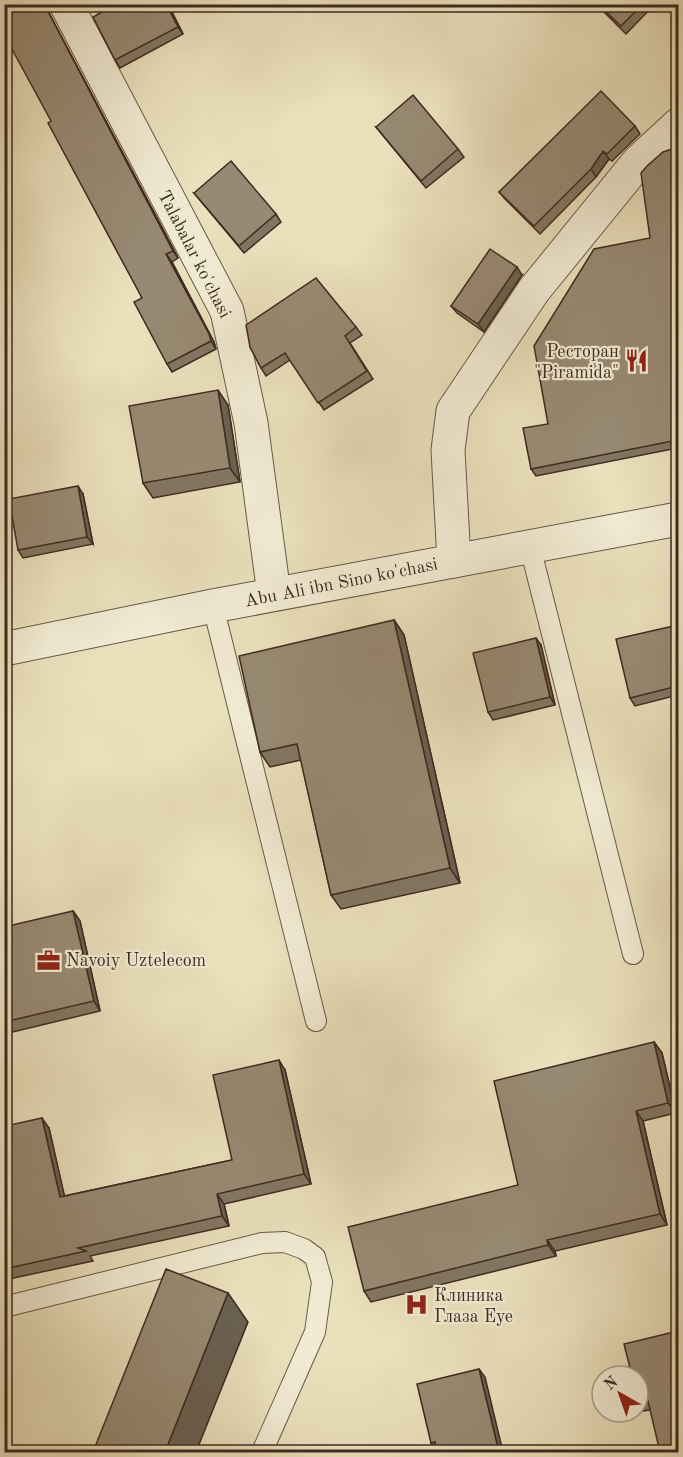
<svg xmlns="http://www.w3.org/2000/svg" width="683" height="1457" font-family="'Old Standard TT',serif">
<rect width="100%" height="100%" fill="#eae0bc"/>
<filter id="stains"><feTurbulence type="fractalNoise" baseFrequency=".00333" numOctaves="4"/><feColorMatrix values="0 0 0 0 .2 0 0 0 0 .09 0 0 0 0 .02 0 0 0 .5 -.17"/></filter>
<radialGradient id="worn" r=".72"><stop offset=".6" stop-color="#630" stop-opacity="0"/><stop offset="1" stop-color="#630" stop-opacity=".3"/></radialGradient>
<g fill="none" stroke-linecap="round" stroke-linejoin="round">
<defs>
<g id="service">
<polyline points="530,547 633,954"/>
<polyline points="213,606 316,1021"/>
<polyline points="4,1307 262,1243 285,1242 304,1249 315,1257 322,1282 315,1332 262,1452"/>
</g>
<g id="minor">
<polyline points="66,4 227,311 251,423 274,594"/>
<polyline points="454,561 448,450 453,411 534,290 639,161 678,125"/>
<polyline points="4,649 213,606 678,519"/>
</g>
</defs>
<use href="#service" stroke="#695848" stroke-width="22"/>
<use href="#minor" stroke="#695848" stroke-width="35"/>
<use href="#service" stroke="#f1ebd3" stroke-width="20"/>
<use href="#minor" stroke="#f1ebd3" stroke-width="33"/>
</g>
<g fill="#827662" stroke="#3e2a22" stroke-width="1.5">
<polygon points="168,4 183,34 120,68 115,60"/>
<polygon points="596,4 655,4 626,34"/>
<polygon points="49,13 178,258 172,262 214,342 216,349 172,372 167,364 142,298"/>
<polygon points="635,126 640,134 612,161 609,159 596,177 540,234 505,199 499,192"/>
<polygon points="376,127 458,149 464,157 426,188"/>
<polygon points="678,147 678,448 536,476 531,469 548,424 650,238"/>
<polygon points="194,193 276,214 281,222 244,253"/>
<polygon points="522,275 484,332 457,313 451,306"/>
<polygon points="356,327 362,335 350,343 373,379 324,410 290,360 266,376 261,368 250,347"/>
<polygon points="228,405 240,482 153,498 143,483"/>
<polygon points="83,494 93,544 23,558 18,550"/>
<polygon points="394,620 404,635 460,883 341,909 331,895 301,760 270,767 260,752"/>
<polygon points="678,625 678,695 635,706 630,698"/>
<polygon points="541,645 555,705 493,720 488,712"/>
<polygon points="73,911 80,921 100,1011 4,1034 4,945 12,943"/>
<polygon points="654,1042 662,1053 676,1113 643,1121 667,1225 555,1251 556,1256 371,1302 364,1291 518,1185"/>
<polygon points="285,1070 311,1184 224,1204 229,1226 90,1256 93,1261 4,1280 4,1104 10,1125 49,1128 64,1196 232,1160"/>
<polygon points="678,1331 650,1410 643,1411 638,1404"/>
<polygon points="485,1377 437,1450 436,1450 431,1443"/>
</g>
<g fill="#6a6050" stroke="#3e2a22" stroke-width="1.5">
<polygon points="44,4 47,4 49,13 178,258 173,251"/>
<polygon points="166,4 168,4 183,34 178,27"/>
<polygon points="603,151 609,159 596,177 591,169"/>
<polygon points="166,254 172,262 214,342 216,349 211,341"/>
<polygon points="517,267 522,275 484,332 478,324"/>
<polygon points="218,390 228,405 240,482 230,468"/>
<polygon points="78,486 83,494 93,544 87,537"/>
<polygon points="394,620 404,635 460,883 450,868"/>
<polygon points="536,638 541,645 555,705 550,697"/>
<polygon points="73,911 80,921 100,1011 94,1001"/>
<polygon points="654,1042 662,1053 676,1113 668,1103"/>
<polygon points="279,1060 285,1070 311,1184 304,1174"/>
<polygon points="4,1104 13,1136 6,1126 4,1121"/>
<polygon points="636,1111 643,1121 667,1225 660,1214"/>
<polygon points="42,1118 49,1128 67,1207 60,1197"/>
<polygon points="217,1194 224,1204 229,1226 222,1216"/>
<polygon points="547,1240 555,1251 556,1256 548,1245"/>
<polygon points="228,1293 248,1322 196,1452 165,1452"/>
<polygon points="479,1369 485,1377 503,1452 499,1452"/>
</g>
<g fill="#978972" stroke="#3e2a22" stroke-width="1.5">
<polygon points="4,4 44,4 173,251 166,254 209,334 211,341 167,364 134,302 142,298 48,123 51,121 7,40 4,33"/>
<polygon points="116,4 166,4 178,27 115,60 93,17"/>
<polygon points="598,4 643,4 621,26"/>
<polygon points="601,91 635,126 607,154 603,151 591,169 534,226 499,192"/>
<polygon points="413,95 458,149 421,181 376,127"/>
<polygon points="678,147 678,440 531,469 523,428 548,424 534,346 594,249 650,238 641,173 647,166 663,152"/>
<polygon points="231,161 276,214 239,246 194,193"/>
<polygon points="490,249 517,267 478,324 451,306"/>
<polygon points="316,278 356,327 345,336 367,371 318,403 285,353 261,368 250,347 246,325"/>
<polygon points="218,390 230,468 143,483 129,406"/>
<polygon points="78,486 87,537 18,550 9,499"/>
<polygon points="394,620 450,868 331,895 297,744 260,752 239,656"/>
<polygon points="678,625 678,686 630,698 616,639"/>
<polygon points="536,638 550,697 488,712 473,653"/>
<polygon points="73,911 94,1001 4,1022 4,945 12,943 8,926"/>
<polygon points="654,1042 668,1103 636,1111 660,1214 547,1240 548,1245 364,1291 348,1227 518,1185 494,1081"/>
<polygon points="279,1060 304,1174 217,1194 222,1216 78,1248 86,1251 4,1269 4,1121 6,1126 42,1118 60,1197 232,1160 213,1075"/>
<polygon points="166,1269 228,1293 165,1452 93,1452"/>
<polygon points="678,1331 678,1452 660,1452 648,1401 638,1404 638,1376 632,1376 624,1344"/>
<polygon points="479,1369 499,1452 438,1452 435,1442 431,1443 417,1384"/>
</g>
<defs>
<symbol id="restaurant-bare" viewBox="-9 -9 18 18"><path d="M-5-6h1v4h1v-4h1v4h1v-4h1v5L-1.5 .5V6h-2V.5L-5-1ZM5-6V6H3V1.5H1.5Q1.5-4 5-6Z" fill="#8f2418" stroke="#f1ebd3" stroke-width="2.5" paint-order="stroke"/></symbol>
<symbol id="office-bare" viewBox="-9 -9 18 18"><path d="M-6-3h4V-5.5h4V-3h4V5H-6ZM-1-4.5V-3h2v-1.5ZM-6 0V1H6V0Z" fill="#8f2418" stroke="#f1ebd3" stroke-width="2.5" paint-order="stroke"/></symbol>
<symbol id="hospital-bare" viewBox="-9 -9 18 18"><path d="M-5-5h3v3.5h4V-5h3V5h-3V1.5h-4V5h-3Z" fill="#8f2418" stroke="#f1ebd3" stroke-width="2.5" paint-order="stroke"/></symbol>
</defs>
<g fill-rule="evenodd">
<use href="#restaurant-bare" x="620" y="344" width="33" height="33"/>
<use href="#office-bare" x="32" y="944" width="33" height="33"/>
<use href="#hospital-bare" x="400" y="1288" width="33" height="33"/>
</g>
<g text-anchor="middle" stroke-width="4.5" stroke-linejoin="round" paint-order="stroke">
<g font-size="18" fill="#3e2a22" stroke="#f1ebd3">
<text transform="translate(195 254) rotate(63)" y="6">Talabalar ko'chasi</text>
<text transform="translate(341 582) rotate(-11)" y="6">Abu Ali ibn Sino ko'chasi</text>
</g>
<g font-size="18" fill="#3e2a22" stroke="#f1ebd3" text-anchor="start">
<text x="619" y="357" text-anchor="end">Ресторан<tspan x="619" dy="21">"Piramida"</tspan></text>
<text x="66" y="966">Navoiy Uztelecom</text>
<text x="434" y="1301">Клиника<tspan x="434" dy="21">Глаза Eye</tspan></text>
</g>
</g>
<rect width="683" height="1457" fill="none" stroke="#eae0bc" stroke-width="24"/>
<rect x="6" y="6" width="671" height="1445" fill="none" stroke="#3e2a22" stroke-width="3"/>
<rect x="12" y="12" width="659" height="1433" fill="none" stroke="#3e2a22" stroke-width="1.5"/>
<g transform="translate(620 1394) rotate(320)"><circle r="28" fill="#f1ebd3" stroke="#a99e8c" stroke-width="1.5"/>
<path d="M0-4.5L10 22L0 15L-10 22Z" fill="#8f2418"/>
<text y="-9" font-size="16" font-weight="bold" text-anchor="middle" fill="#3e2a22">N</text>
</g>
<rect width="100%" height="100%" filter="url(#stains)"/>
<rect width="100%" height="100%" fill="url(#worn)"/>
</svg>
